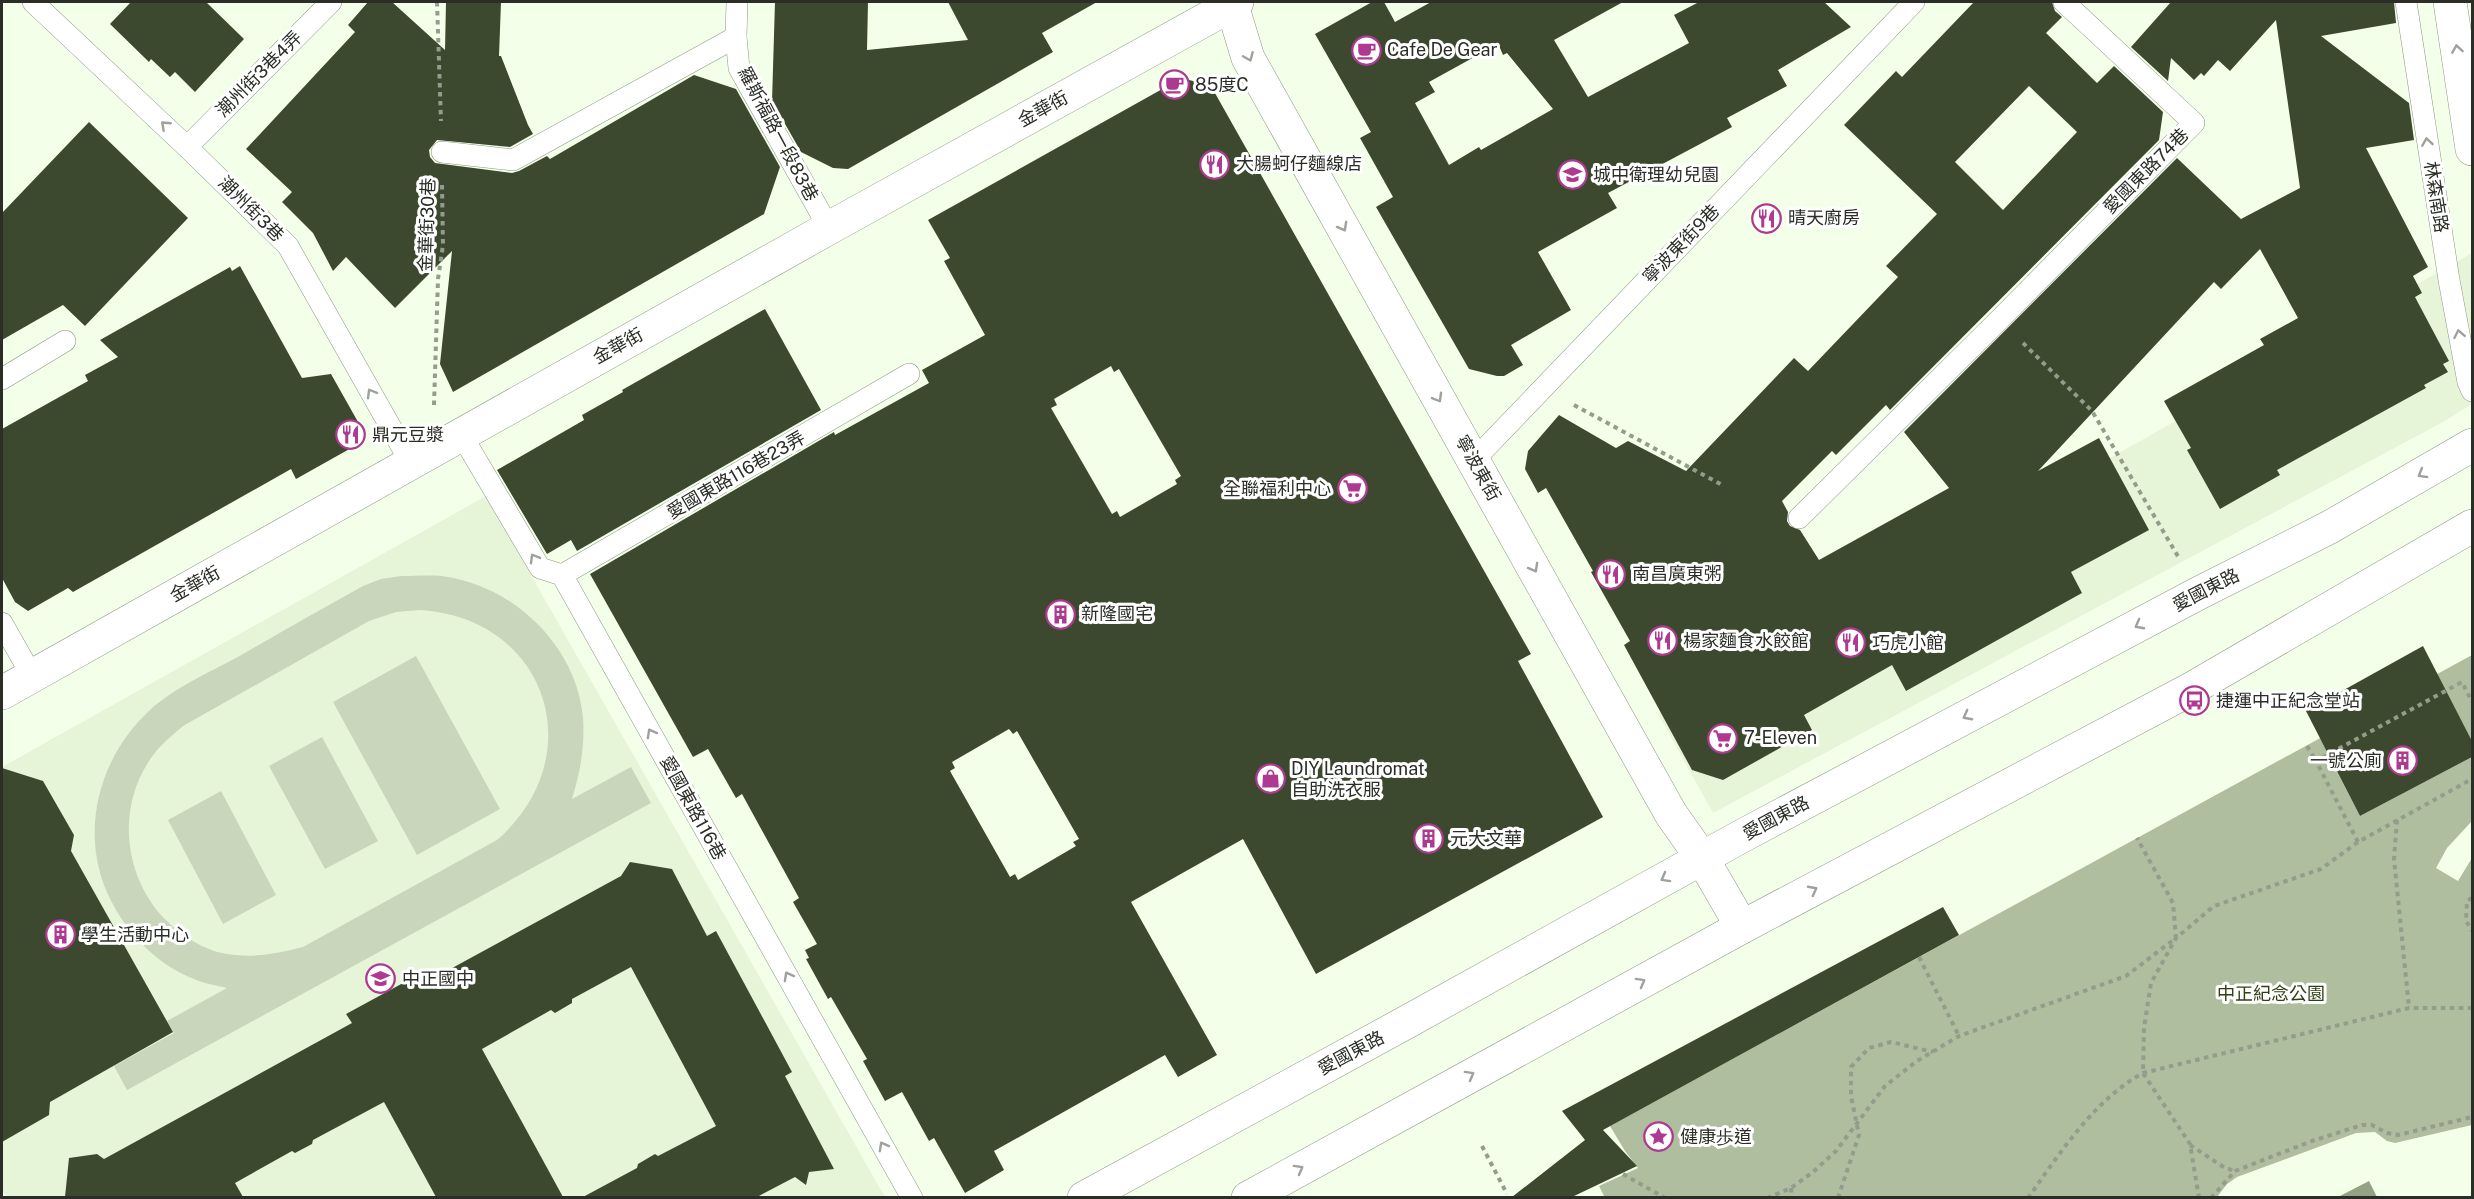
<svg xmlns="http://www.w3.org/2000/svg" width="2474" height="1199" font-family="'Public Sans','Noto Sans TC',sans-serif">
<rect width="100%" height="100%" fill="#f4ffe9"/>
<g fill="#e6f5d8">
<polygon points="2472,253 2472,404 2443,422 1713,813 1658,714"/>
<polygon points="486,496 885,1197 8,1197 2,1191 2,767"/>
</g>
<g fill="#c9d6bb" fill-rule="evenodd">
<path d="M401,576C414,576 428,575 442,576C513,585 577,646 583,718C585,747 580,773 572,799L631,767L651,803L127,1090L114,1066L174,1033L167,1021L227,988C220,986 212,985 205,983C158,969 121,929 104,885C81,823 102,754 150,710C176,686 213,671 243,654C283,631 323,608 363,586L381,579ZM419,610C547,617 593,756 497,840L303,947C276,954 250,959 222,953C199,948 177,932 161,915C120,868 117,796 159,748C166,740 175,733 183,726L369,621L396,612Z"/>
<polygon points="416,656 500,809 417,855 333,702"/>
<polygon points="322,737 378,841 325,869 269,766"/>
<polygon points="221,791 276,895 223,924 168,820"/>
</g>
<polygon fill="#aebe9e" points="2472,655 2472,741 2451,701 2333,764 2360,816 2472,757 2472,821 2447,848 2436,868 2458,881 2472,858 2472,1125 2395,1143 2387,1141 2375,1132 2356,1133 2237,1177 2227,1184 2217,1197 1605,1198 1599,1186 1638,1168 1625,1151 1610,1126"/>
<polygon fill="#93a284" points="2369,1181 2377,1197 2338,1197"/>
<g fill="#3c492e" fill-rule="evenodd">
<polygon points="131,2 206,2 244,39 195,92 175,72 170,77 151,59 149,62 110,24"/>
<polygon points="368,2 392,2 445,50 446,2 501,2 499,56 501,56 528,125 533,134 510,147 437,140 429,150 430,157 435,163 512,173 519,171 547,156 550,159 694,75 736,89 780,167 764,214 453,392 440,364 452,251 395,308 346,257 333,271 313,233 282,202 292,192 246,149 355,32 348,25"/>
<polygon points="775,2 868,2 867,50 968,40 948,2 1097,2 1042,33 1053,52 848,169 833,168 801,152 772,101"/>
<path d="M1372,2H1384L1395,22L1431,2H1623L1554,40L1588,97L1689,43L1674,15L1699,2H1824L1851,27L1778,70L1787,86L1727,118L1732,127L1608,193L1617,208L1538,252L1571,310L1511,345L1523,365L1504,376H1497L1469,369L1376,207L1393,197L1360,138L1371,132L1315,34ZM1500,48L1503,55L1507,53L1553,109L1481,150L1479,147L1449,165L1415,103L1435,92L1429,82L1487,50L1489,54Z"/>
<path d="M1974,2H2052L2055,11L2062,17L2046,33L2097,83L2114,66L2163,112L2159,140L1890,410L1886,405L1836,455L1832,451L1782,501L1788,512L1787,521L1790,526L1800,530L1819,560L1949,488L1904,432L2177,158L2241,219L2300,188L2276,20L2230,71L2218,60L2204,76L2201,73L2194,80L2171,58L2168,81L2131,47L2171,2H2394L2396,23L2321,36L2409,103L2414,140L2366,148L2428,267L2413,276L2422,293L2415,297L2449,361L2443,364L2448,372L2424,385L2426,388L2277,470L2280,475L2220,509L2187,450L2191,448L2164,401L2264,345L2260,339L2298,318L2260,249L2221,289L2214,282L2038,471L2099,438L2149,530L2071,572L2082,593L1906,691L1892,665L1804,715L1812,730L1723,780L1692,770L1624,645L1630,641L1591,572L1593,571L1546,488L1538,493L1525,469L1528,451L1559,415L1616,448L1628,441L1686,471L1794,358L1808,371L1898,277L1886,266L1937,214L1844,125L1896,71L1902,77ZM2029,86L2077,132L2003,210L1955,162Z"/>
<path d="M1182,78L1211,86L1531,654L1518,661L1603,817L1316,974L1243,839L1131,902L1217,1055L1178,1077L1165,1055L994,1151L1004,1170L965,1193L934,1138L929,1141L902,1092L885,1101L863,1061L867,1059L831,997L828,999L806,959L809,958L805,950L817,944L793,902L799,898L742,794L736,798L708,749L693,757L590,574L834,432L835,435L929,383L922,370L985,335L944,261L950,258L928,220ZM1111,366L1114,372L1119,369L1181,476L1175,480L1177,484L1120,517L1117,511L1112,514L1051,408L1057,405L1054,399ZM1009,729L1013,734L1017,731L1079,839L1073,842L1076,846L1018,880L1015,874L1010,877L950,771L955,768L952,762Z"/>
<polygon points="89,122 188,218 85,326 63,305 2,340 2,213"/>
<polygon points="240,266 302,378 331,374 362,429 353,447 296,479 291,469 73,592 68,588 28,611 15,602 2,578 2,429 88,381 85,375 118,357 100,340 230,267 232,271"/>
<polygon points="765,309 821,410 577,551 571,540 547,554 497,470 584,420 582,415 623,392 622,390"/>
<polygon points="2423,646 2472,741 2472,757 2360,816 2306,711"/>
<polygon points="2,768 43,781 74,835 71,851 173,1032 50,1102 49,1115 2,1142"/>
<polygon points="630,862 672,869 707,936 716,931 792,1072 785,1076 834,1169 809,1172 806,1185 795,1177 757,1197 583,1197 637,1168 638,1164 655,1154 658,1156 716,1126 631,967 572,999 572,1003 555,1013 551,1010 482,1049 563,1197 436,1197 384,1102 313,1140 312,1144 295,1153 292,1151 235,1183 243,1197 65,1197 69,1158 97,1154 104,1159 352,1023 346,1014 427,970 432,979 621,876"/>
<polygon points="1943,907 1959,935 1603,1130 1637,1166 1572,1197 1512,1197 1585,1140 1562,1111"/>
</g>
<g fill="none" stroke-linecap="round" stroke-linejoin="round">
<defs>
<g id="lane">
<polyline points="33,2 187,147 288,246 411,463"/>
<polyline points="737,2 736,37 739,68 829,228"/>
<polyline points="2406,2 2449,280 2468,382 2472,391"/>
<polyline points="187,147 331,2"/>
<polyline points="442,152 513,160 736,37"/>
<polyline points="2,379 65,341"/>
<polyline points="461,434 540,568 562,575 912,1198"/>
<polyline points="1474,460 1914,2"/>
<polyline points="1799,518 1999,320 2194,123 2064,2"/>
<polyline points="562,575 909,374"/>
<polyline points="2,623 32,676"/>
</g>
<polyline id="street" points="1231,2 1248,58 1671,814 1702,858 1742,927"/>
<g id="secondary">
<polyline points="2450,2 2472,149"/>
<polyline points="2,693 829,228 1237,2"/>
<polyline points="1084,1198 1405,1023 1742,836 2199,593 2330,527 2472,445"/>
<polyline points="1248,1198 1742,927 2191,689 2472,526"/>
</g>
</defs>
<use href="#lane" stroke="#8d9784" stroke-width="22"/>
<use href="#street" stroke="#8d9784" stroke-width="34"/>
<use href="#secondary" stroke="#8d9784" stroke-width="34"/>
<g stroke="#949c8c" stroke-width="4" stroke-dasharray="4.5 4.5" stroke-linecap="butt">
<polyline points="437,2 441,121"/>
<polyline points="2023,343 2092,411 2179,558"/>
<polyline points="434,405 438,279 443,245 442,185"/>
<polyline points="1574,405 1724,486"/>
<polyline points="2307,746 2316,761"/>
<polyline points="2397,820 2394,859 2409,1008"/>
<polyline points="2358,842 2316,761 2462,682 2472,702"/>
<polyline points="2472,898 2467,901 2466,921 2472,931"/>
<polyline points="1919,957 1959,1036"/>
<polyline points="2190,1145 2225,1168 2235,1171"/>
<polyline points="1482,1146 1507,1194"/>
<polyline points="1623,1174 1665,1198"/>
<polyline points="1791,1188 1792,1198"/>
<polyline points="1718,1198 1745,1198"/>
<polyline points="1767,1198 1791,1188 1813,1172 1836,1151 1885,1086 1917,1061 1959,1036 2126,976 2176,938 2173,903 2137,838"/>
<polyline points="1838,1198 1859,1135 1851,1096 1851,1067 1869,1048 1891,1042 1933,1052"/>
<path d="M2028,1198C2060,1153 2094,1100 2143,1073L2409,1008H2472"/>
<polyline points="2199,1198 2190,1144 2143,1073 2144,1028 2151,983 2176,938 2214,906 2321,869 2358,842 2472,779"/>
<polyline points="2211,1198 2235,1171 2312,1141 2362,1125 2372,1125 2387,1133 2398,1135 2472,1117"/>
</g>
<use href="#lane" stroke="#fff" stroke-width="21"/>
<use href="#street" stroke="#fff" stroke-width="33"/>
<use href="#secondary" stroke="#fff" stroke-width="33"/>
</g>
<defs><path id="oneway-chevron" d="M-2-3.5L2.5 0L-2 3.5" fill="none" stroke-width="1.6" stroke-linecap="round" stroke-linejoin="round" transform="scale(1.5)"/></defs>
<g stroke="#9fa19d">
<use href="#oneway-chevron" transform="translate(2457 49) rotate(-99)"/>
<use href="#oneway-chevron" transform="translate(1249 57) rotate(67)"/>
<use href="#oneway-chevron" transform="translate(165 125) rotate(-137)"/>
<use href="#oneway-chevron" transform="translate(2427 142) rotate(-99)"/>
<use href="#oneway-chevron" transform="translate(1343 227) rotate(61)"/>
<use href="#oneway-chevron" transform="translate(2459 334) rotate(-101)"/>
<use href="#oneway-chevron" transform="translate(371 393) rotate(-120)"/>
<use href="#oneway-chevron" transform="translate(1438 398) rotate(60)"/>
<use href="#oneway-chevron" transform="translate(2422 474) rotate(150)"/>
<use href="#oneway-chevron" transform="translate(534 558) rotate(-120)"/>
<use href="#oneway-chevron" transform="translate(1534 568) rotate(61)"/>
<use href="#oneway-chevron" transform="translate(2139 625) rotate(152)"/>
<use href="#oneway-chevron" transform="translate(1967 716) rotate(152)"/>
<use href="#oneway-chevron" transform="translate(651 733) rotate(-119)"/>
<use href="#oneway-chevron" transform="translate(1665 878) rotate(151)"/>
<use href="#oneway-chevron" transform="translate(1813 890) rotate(-28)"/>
<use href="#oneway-chevron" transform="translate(788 976) rotate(-119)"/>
<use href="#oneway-chevron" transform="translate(1641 982) rotate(-29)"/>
<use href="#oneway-chevron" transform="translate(1470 1075) rotate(-29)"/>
<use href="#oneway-chevron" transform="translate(883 1146) rotate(-119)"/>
<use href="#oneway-chevron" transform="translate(1299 1169) rotate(-29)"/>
</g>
<defs>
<symbol id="cafe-ring" viewBox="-11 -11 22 22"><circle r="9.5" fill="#fff" stroke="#ae3991" stroke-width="1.5"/><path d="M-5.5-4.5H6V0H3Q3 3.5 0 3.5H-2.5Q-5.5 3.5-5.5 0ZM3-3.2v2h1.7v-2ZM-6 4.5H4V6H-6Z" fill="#ae3991"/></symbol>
<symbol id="restaurant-ring" viewBox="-11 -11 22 22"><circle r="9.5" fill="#fff" stroke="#ae3991" stroke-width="1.5"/><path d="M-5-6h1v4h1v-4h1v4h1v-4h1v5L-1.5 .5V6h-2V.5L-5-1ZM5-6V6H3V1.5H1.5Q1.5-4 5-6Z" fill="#ae3991"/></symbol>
<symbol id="school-ring" viewBox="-11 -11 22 22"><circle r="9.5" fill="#fff" stroke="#ae3991" stroke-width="1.5"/><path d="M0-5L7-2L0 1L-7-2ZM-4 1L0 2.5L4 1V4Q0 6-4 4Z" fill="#ae3991"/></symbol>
<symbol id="supermarket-ring" viewBox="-11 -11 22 22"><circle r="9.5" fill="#fff" stroke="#ae3991" stroke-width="1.5"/><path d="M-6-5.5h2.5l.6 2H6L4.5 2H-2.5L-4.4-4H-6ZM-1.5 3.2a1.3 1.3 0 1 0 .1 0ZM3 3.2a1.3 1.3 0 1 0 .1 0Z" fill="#ae3991"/></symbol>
<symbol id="building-ring" viewBox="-11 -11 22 22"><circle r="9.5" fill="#fff" stroke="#ae3991" stroke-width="1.5"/><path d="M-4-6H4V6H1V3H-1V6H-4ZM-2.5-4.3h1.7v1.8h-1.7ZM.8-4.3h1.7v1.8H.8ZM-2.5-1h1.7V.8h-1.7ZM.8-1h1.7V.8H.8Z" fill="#ae3991"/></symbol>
<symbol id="bus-ring" viewBox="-11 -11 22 22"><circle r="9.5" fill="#fff" stroke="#ae3991" stroke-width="1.5"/><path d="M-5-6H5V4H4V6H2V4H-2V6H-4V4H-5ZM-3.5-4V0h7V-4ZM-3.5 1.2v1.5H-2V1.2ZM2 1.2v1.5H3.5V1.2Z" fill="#ae3991"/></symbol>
<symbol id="shop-ring" viewBox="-11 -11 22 22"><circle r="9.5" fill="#fff" stroke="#ae3991" stroke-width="1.5"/><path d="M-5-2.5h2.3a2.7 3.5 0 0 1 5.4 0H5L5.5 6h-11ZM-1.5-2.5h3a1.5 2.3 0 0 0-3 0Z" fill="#ae3991"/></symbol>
<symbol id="sight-ring" viewBox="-11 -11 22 22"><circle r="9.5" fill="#fff" stroke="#ae3991" stroke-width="1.5"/><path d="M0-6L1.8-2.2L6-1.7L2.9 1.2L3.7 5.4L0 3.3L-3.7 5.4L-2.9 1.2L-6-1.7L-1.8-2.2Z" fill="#ae3991"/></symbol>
</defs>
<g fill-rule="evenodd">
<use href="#cafe-ring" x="1350" y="34" width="33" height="33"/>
<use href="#cafe-ring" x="1158" y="68" width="33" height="33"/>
<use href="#restaurant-ring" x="1198" y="148" width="33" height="33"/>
<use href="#school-ring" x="1556" y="158" width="33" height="33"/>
<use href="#restaurant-ring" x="1750" y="202" width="33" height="33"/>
<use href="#restaurant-ring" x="334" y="418" width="33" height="33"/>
<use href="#supermarket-ring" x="1336" y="472" width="33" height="33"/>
<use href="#restaurant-ring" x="1594" y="558" width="33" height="33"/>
<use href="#building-ring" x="1044" y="598" width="33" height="33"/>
<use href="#restaurant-ring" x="1646" y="624" width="33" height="33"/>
<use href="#restaurant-ring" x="1834" y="626" width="33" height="33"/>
<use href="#bus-ring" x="2178" y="684" width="33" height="33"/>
<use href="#supermarket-ring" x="1706" y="722" width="33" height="33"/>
<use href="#building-ring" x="2386" y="744" width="33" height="33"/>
<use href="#shop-ring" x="1254" y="762" width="33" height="33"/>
<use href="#building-ring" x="1412" y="822" width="33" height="33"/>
<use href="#building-ring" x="44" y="918" width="33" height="33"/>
<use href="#school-ring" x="364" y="962" width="33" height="33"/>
<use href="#sight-ring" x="1642" y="1120" width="33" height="33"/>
</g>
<g text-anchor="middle" stroke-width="6" stroke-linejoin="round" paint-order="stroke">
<g font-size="18" fill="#2a2e26" stroke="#fff" text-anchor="start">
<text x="1387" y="56">Cafe De Gear</text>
<text x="1195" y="91">85度C</text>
<text x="1236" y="170">大腸蚵仔麵線店</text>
<text x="1593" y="181">城中衛理幼兒園</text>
<text x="1788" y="224">晴天廚房</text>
<text x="372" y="441">鼎元豆漿</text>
<text x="1331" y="495" text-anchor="end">全聯福利中心</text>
<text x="1632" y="580">南昌廣東粥</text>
<text x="1081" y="620">新隆國宅</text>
<text x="1683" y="647">楊家麵食水餃館</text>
<text x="1872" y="649">巧虎小館</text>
<text x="2216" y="707">捷運中正紀念堂站</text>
<text x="1744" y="744">7-Eleven</text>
<text x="2382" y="767" text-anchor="end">一號公廁</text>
<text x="1291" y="775">DIY Laundromat<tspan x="1291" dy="21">自助洗衣服</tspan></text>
<text x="1450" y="845">元大文華</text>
<text x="81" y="941">學生活動中心</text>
<text x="402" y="985">中正國中</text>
<text x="1680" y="1143">健康歩道</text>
</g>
<g font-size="18" fill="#2a2e26" stroke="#fff">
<text transform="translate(259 74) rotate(-45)" y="6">潮州街3巷4弄</text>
<text transform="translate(1043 109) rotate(-29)" y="6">金華街</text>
<text transform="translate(778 134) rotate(62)" y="6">羅斯福路一段83巷</text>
<text transform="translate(2146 171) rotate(-45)" y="6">愛國東路74巷</text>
<text transform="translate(2436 197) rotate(81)" y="6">林森南路</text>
<text transform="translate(251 209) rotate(45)" y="6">潮州街3巷</text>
<text transform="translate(427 225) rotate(-88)" y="6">金華街30巷</text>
<text transform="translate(1681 244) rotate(-46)" y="6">寧波東街9巷</text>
<text transform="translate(618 346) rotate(-29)" y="6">金華街</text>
<text transform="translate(1478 468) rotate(61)" y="6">寧波東街</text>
<text transform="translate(736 475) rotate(-30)" y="6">愛國東路116巷23弄</text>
<text transform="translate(195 584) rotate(-29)" y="6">金華街</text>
<text transform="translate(2206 590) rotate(-27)" y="6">愛國東路</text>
<text transform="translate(693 808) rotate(61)" y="6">愛國東路116巷</text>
<text transform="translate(1776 818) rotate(-28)" y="6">愛國東路</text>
<text transform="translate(1351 1053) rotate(-28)" y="6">愛國東路</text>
</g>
<g font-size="18" fill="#2e4211" stroke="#fff">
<text x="2271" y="1000">中正紀念公園</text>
</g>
</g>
<rect width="2474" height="1199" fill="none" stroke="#2a2e26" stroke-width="6"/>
</svg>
